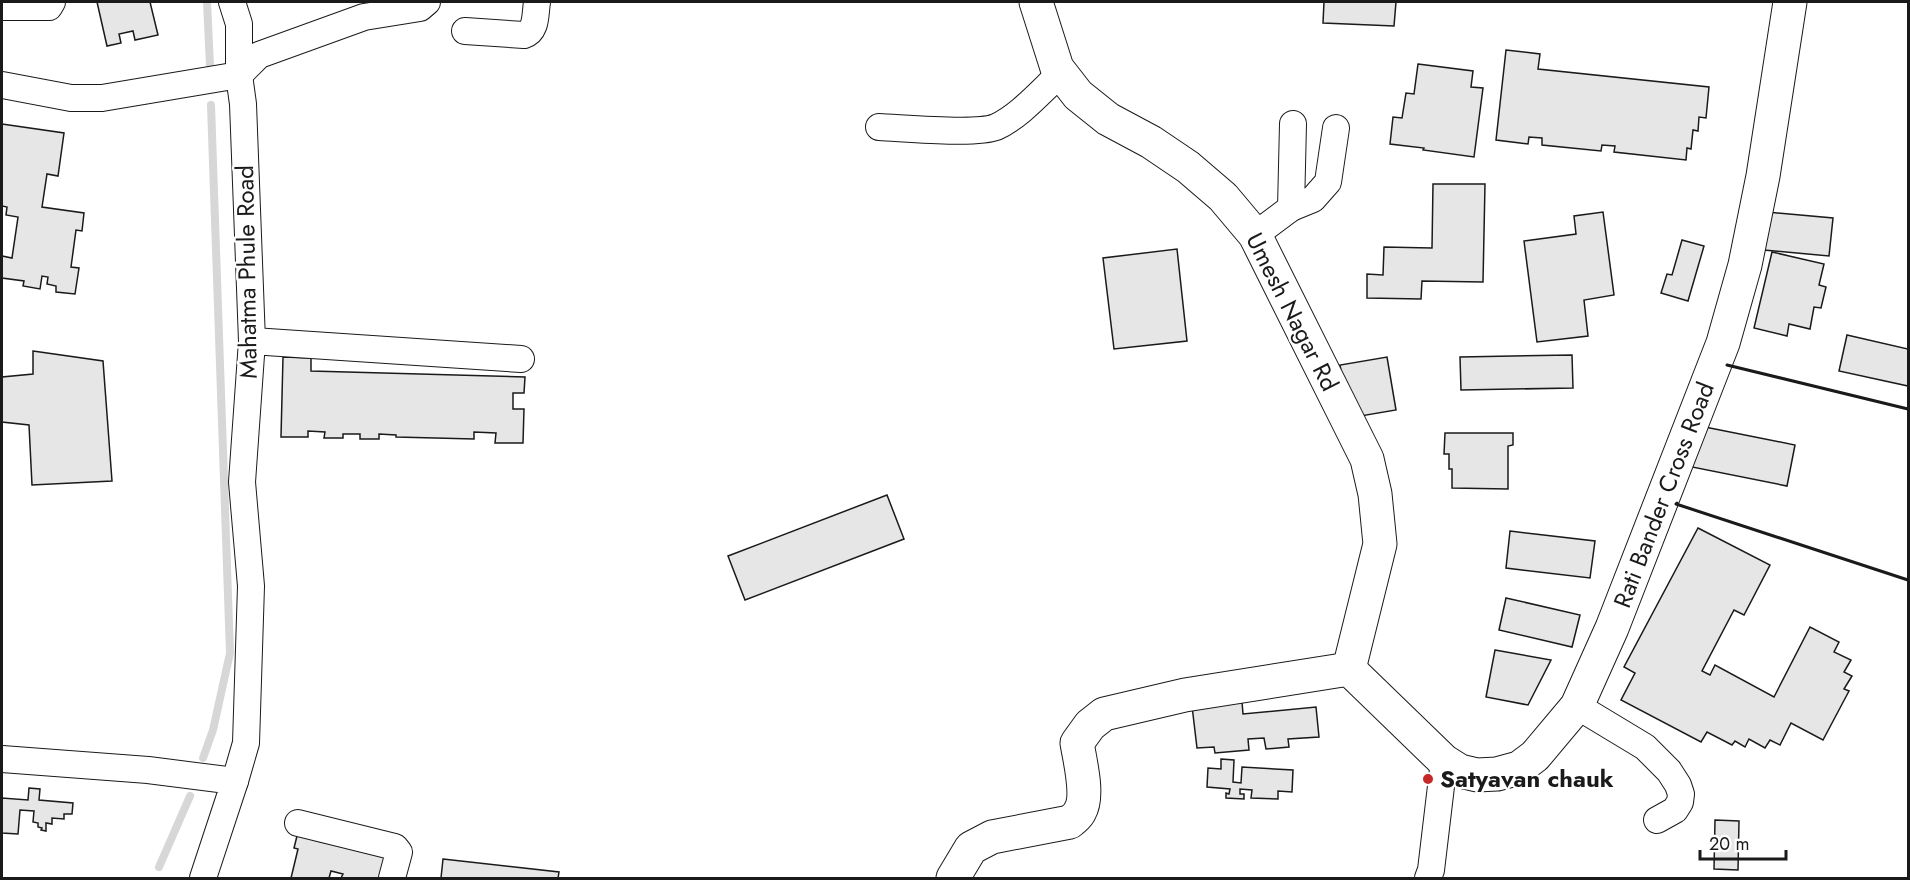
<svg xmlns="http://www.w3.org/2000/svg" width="1910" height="880" font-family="Jost,sans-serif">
<rect width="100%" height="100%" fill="#fff"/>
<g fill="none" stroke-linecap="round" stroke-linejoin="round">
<g stroke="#d7d7d7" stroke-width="8">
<polyline points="207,2 210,66"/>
<polyline points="203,758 213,730 230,653 211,105"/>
<polyline points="159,867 190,796"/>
</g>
</g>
<g fill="#e6e6e6" stroke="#1a1a1a" stroke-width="1.5">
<polygon points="97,2 150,2 158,35 135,40 133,31 119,34 121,43 107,46"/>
<polygon points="1324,2 1396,2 1394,26 1323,23"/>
<polygon points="1506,50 1540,54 1538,69 1709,87 1706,118 1699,117 1698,131 1693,130 1691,149 1687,148 1686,160 1614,152 1615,146 1602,145 1601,151 1542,145 1542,138 1529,137 1528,144 1496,140"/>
<polygon points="1418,64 1473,71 1471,87 1483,88 1474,157 1423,150 1424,148 1390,144 1393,117 1402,118 1406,93 1414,94"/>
<polygon points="2,124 64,133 58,176 47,174 42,207 84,213 82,231 76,230 71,267 79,268 75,294 56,292 56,286 47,284 48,277 42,276 40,289 23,286 24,281 2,278 2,256 12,258 18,217 6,215 7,207 2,206"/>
<polygon points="1433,184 1485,184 1483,282 1422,281 1421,299 1367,298 1367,274 1383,275 1384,247 1432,248"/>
<polygon points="1603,212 1614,295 1584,300 1588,336 1537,342 1524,241 1576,234 1574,216"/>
<polygon points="1767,212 1833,218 1829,256 1764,250"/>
<polygon points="1682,240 1704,246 1688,301 1661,293 1667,274 1672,275"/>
<polygon points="1177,249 1187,341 1114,349 1103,258"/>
<polygon points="1772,252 1824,264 1819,285 1826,287 1821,308 1814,307 1810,329 1789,324 1787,336 1754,328"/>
<polygon points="1847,335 1908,349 1908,386 1839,371"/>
<polygon points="33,351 103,361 112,481 32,485 29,425 2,422 2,377 33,374"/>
<polygon points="1572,355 1573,388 1461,390 1460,357"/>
<polygon points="283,357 311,358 311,371 525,377 524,393 513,393 513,409 524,409 523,443 495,443 496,433 474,432 474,439 396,437 396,435 379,434 379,439 360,439 360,434 343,434 343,438 324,438 325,432 308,431 308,437 281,437"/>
<polygon points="1387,357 1396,410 1349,418 1340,365"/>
<polygon points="1700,426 1795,445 1787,486 1692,467"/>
<polygon points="1445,433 1513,433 1513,445 1508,446 1508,489 1452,488 1452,469 1449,469 1449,454 1444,454"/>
<polygon points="887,495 904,539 745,600 728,556"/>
<polygon points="1698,528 1770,565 1744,615 1734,610 1702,671 1710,675 1715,665 1774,697 1810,627 1839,642 1834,652 1851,660 1844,672 1852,676 1844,689 1849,691 1823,740 1791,723 1780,745 1770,740 1765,748 1749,739 1745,747 1735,741 1732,745 1707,732 1701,742 1621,700 1635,673 1624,667"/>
<polygon points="1510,531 1595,541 1590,578 1506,568"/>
<polygon points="1506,598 1580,615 1572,647 1499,630"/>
<polygon points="1495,650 1551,660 1528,705 1486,697"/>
<polygon points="1242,702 1243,714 1316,707 1319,737 1288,739 1289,747 1266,749 1264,738 1248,739 1249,750 1215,753 1214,747 1197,748 1192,706"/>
<polygon points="1221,759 1234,760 1233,782 1241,783 1242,767 1293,770 1292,792 1278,791 1278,799 1251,798 1252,790 1240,789 1240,794 1244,794 1244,799 1226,798 1226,793 1229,794 1230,789 1207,787 1208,768 1221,769"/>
<polygon points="29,788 40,789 39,800 73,803 72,814 64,814 64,819 52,818 52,824 46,823 46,831 41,830 42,828 38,827 38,823 33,822 34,811 20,810 18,834 2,833 2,798 28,800"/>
<polygon points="1715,820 1739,821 1738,870 1714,869"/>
<polygon points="299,828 319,833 317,841 372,853 395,853 381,878 341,878 343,874 331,871 329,878 291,878 298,849 294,848"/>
<polygon points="443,859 559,872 558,878 441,878"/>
</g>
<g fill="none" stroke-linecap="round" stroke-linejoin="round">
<defs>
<g id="street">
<polyline points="232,2 239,24 239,75"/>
<polyline points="2,7 49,7 52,2"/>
<path d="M465,31L524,35C537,31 535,14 537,2"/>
<polyline points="239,75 259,55 364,17 420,8 427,2"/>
<polyline points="2,85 71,98 102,98 239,75 243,104 252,341 242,482 251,586 246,743 235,781"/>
<path d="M879,127C904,128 976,135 996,127C1020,116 1041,91 1061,73"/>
<polyline points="1291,208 1293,124"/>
<polyline points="1255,235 1291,208 1313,199 1328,182 1336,128"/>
<polyline points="252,341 521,359"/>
<polyline points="1577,706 1645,747 1669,771 1678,785 1681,794 1680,802 1675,810 1657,820"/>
<polyline points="2,759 148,770 235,781 203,878"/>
<polyline points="298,823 395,847 399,852 392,878"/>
<polyline points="1428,878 1431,870 1444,761"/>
</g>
<g id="secondary">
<polyline points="1036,2 1057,68 1078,95 1108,119 1151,142 1188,167 1223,197 1255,235 1367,459 1375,494 1380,544 1349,669"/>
<path d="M953,878L971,848L992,837L1070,822C1074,818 1078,816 1080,811C1089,796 1080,761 1077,743L1090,725L1104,714L1185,695L1349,669L1444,761L1460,771L1477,775L1497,774L1519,768L1535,756L1577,706L1612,628L1723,343L1745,265L1763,176L1790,2"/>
</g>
</defs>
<use href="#street" stroke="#1a1a1a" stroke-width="28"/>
<use href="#secondary" stroke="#1a1a1a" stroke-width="35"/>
<use href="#street" stroke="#fff" stroke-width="26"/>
<use href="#secondary" stroke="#fff" stroke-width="33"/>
<g stroke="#1a1a1a" stroke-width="3">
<polyline points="1727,365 1908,409"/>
<polyline points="1677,503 1676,504 1908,580"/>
</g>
</g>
<circle fill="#c62828" stroke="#fff" stroke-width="2" cx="1428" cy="779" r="6"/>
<g text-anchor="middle" stroke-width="4.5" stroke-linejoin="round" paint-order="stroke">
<g font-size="24" fill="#1a1a1a" stroke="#fff">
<text transform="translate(247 272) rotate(-91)" y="8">Mahatma Phule Road</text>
<text transform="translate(1292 312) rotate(63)" y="8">Umesh Nagar Rd</text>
<text transform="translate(1664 495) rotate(-69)" y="8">Rati Bander Cross Road</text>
</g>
<g font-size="24" font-weight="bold" fill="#1a1a1a" stroke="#fff" text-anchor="start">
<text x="1440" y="787">Satyavan chauk</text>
</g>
</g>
<rect width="1910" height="880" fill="none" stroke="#1a1a1a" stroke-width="6"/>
<path d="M1700 850v9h86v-9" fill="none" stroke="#1a1a1a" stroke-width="3"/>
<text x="1709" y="850" font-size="18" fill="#1a1a1a" stroke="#ffffff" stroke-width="4.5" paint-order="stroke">20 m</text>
</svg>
